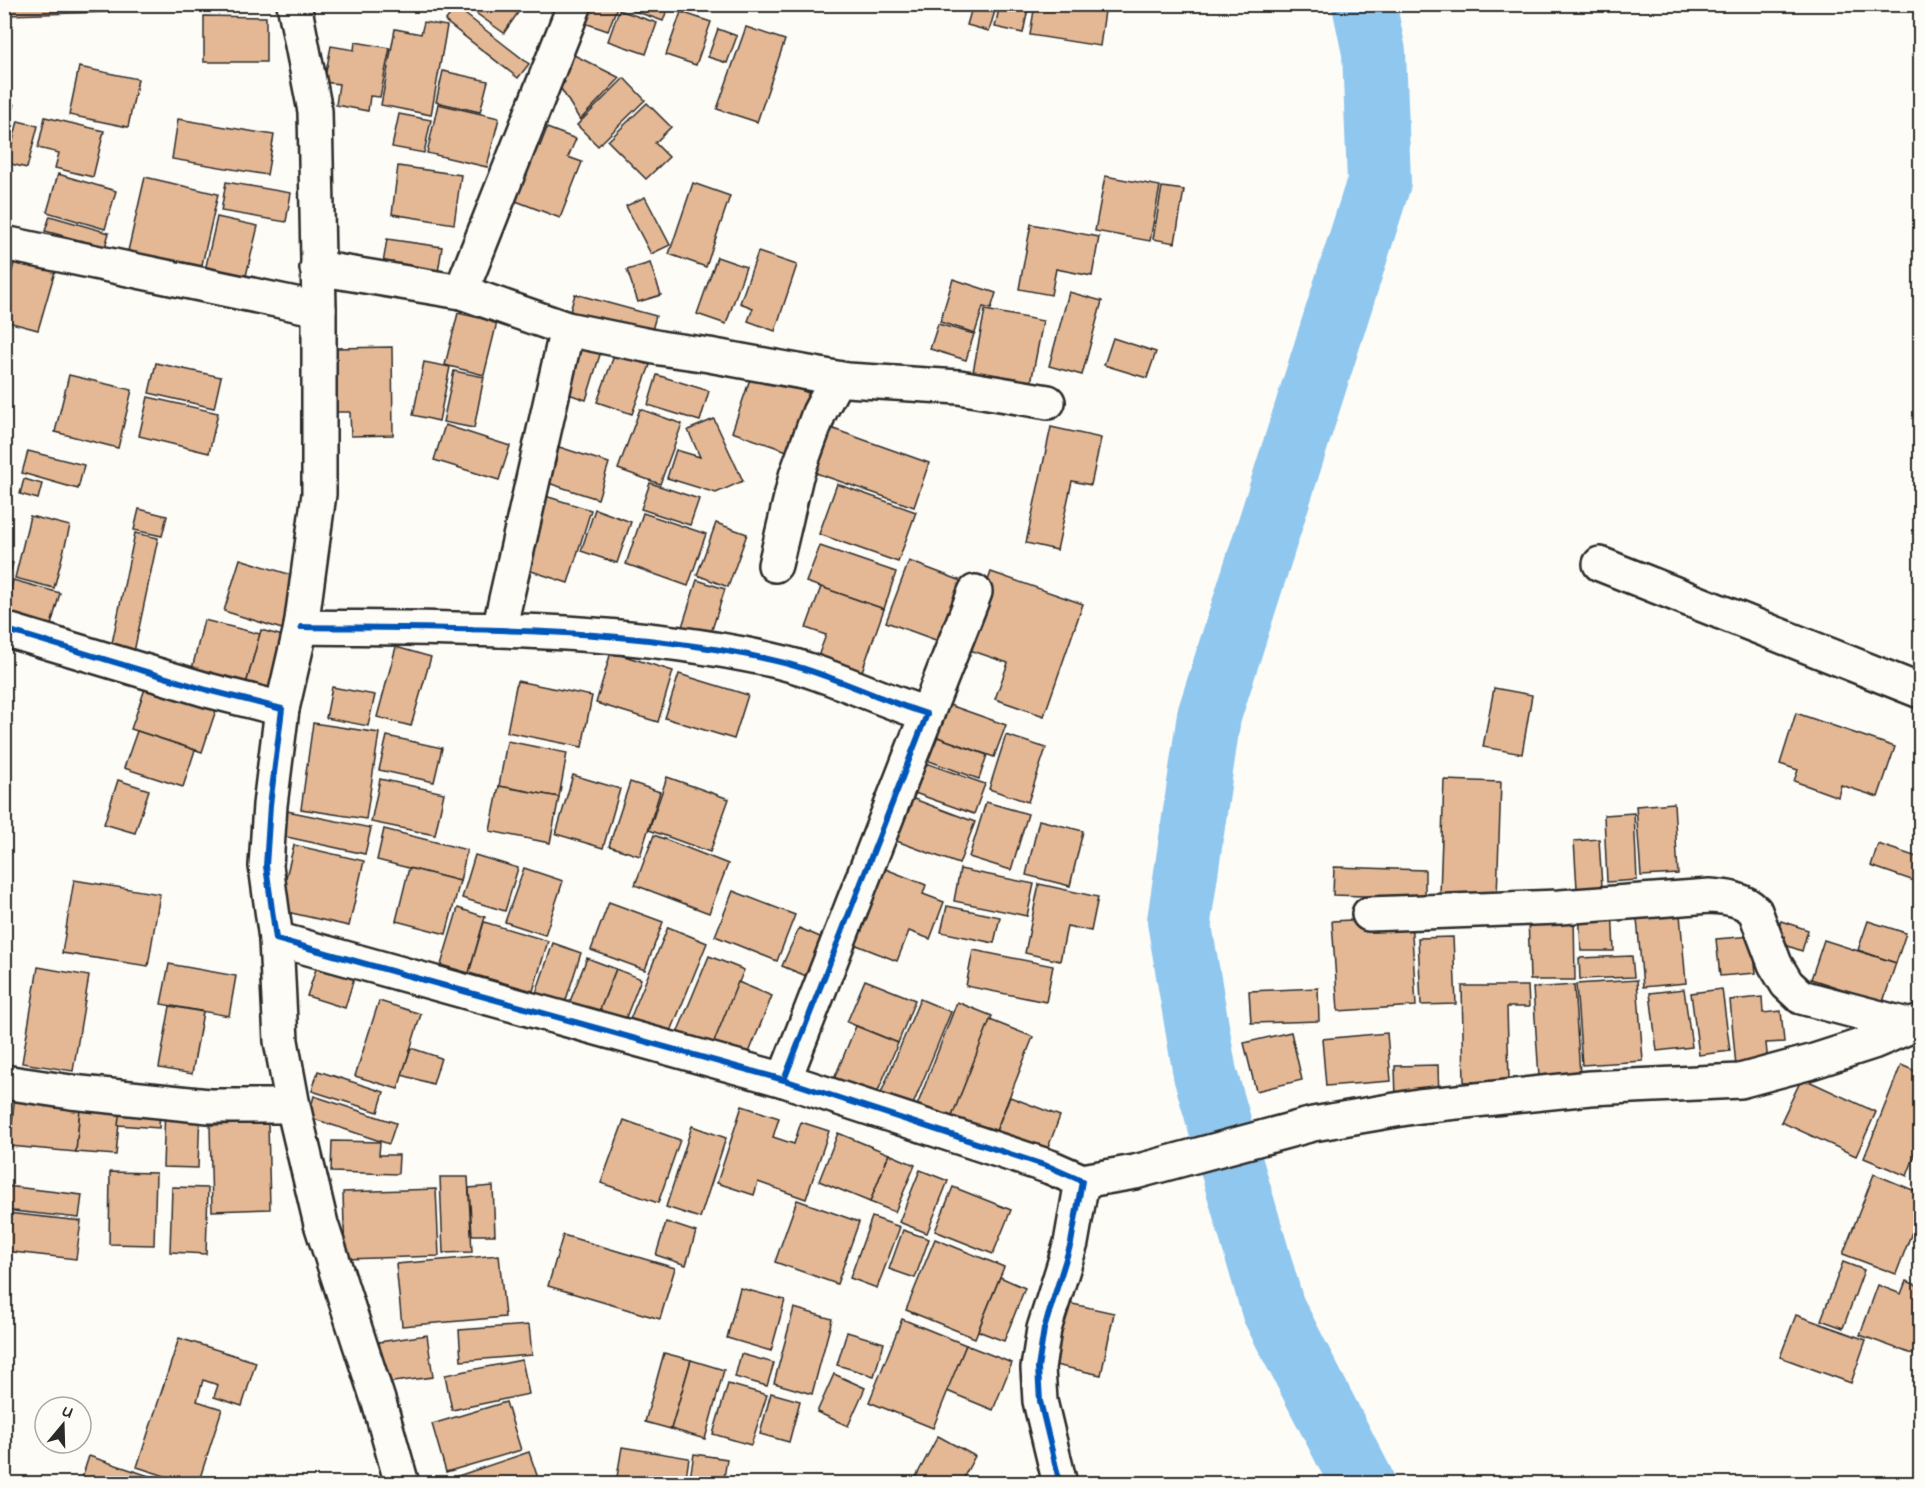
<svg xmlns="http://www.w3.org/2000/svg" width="1925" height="1488" font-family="'Architects Daughter',sans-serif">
<rect width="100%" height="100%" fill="#fdfcf7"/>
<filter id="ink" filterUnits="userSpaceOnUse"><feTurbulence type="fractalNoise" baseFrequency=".0167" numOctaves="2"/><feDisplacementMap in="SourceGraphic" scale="12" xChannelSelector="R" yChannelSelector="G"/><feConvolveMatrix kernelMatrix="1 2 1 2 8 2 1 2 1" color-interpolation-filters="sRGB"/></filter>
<g filter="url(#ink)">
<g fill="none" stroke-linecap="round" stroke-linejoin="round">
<polyline stroke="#90c7ee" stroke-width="64" points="1363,1484 1273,1309 1205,1074 1179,921 1209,716 1379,182 1374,52 1364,4"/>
</g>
<g fill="#e4b894" stroke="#2b2b2b" stroke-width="1.5">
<polygon points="7,4 108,4 109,12 8,15"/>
<polygon points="463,4 524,4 504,33"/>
<polygon points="581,4 618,4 608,31 576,20"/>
<polygon points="620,4 669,4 663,21 620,6"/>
<polygon points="973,4 997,4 989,31 967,25"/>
<polygon points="1000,4 1029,4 1023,33 995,27"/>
<polygon points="1035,4 1106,4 1100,46 1030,35"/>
<polygon points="456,7 529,64 518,78 445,21"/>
<polygon points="619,10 657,23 646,54 608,41"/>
<polygon points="681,12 711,22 696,65 666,55"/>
<polygon points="204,16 266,17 266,62 204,62"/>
<polygon points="424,22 447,26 431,115 381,105 395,29 421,34"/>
<polygon points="746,27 785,40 757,122 717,109"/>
<polygon points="718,29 737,36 727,63 708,57"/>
<polygon points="355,42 390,48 380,97 370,96 368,111 336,105 339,84 324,82 331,46 354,50"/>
<polygon points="560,48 620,78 580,120 560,87 565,82 551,71"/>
<polygon points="79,67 138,79 128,127 69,115"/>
<polygon points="443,71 488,81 480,112 436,102"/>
<polygon points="624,78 645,100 598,146 577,125"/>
<polygon points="4,102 14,105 7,130 4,129"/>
<polygon points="647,103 671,127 655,143 669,157 646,179 608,141"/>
<polygon points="438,104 499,118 487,167 427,153"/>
<polygon points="399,114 431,120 424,153 392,147"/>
<polygon points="45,117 104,131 93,177 55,168 59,153 38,148"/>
<polygon points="178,119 274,135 267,175 172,159"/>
<polygon points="18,121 38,126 27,168 7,163"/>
<polygon points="547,128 576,139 568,157 582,162 560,218 508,198 530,142 540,146"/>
<polygon points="398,166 461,175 454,224 392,214"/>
<polygon points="58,174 116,191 105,229 47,212"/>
<polygon points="1105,176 1160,186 1150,241 1095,231"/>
<polygon points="145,177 218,194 201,269 128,251"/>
<polygon points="226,182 291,193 286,222 221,211"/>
<polygon points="693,183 730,196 706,267 669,254"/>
<polygon points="1162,187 1184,190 1175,243 1153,239"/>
<polygon points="645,197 670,245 651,254 626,206"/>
<polygon points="50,216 109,233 105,247 45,231"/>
<polygon points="217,217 258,226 244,284 204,275"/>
<polygon points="1031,224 1099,237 1092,276 1056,269 1051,295 1019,289"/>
<polygon points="387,239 442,247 436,285 381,276"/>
<polygon points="758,252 797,265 775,331 748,321 753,308 740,303"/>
<polygon points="16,257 56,268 38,330 4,321 4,297"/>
<polygon points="717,257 746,267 726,324 697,314"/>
<polygon points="650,263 661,295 638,302 627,270"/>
<polygon points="953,279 996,293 991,309 983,307 975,333 940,322"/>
<polygon points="1069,292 1102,301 1082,375 1049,366"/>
<polygon points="575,294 656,316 650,337 569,315"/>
<polygon points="985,310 1043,321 1029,393 971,382"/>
<polygon points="458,313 497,322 484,375 445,365"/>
<polygon points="938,324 974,334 966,360 930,349"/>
<polygon points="1113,338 1156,352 1147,378 1104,365"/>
<polygon points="574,340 602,348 586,400 557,390"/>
<polygon points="392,347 393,435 351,436 350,412 336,412 336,393 325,393 334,348"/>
<polygon points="615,353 650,365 632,414 597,402"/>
<polygon points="424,362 450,367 439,421 413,415"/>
<polygon points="156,363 221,377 214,408 149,393"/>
<polygon points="454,371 484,377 474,428 443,422"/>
<polygon points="752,373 814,395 793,453 732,432"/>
<polygon points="69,375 132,390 118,448 55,432"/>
<polygon points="657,375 709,391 700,421 648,405"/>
<polygon points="148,397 218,413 209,453 139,436"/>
<polygon points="640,409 682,424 660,484 618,469"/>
<polygon points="714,419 743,481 716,493 667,478 676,450 700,457 688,430"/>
<polygon points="445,425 510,446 499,480 434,460"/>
<polygon points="825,426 929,463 914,507 810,471"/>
<polygon points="1051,427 1101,438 1091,485 1072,481 1057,550 1026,543"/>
<polygon points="556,446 609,463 598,499 545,482"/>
<polygon points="28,451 84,465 78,489 22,473"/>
<polygon points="24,479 42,484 38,499 20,494"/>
<polygon points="650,483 699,499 690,525 641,509"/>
<polygon points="837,484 916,512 898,562 819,534"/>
<polygon points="542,495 591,510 568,583 519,567"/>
<polygon points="139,509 167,516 162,536 134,530"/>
<polygon points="595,509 631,522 617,563 581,551"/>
<polygon points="643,513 706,534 688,586 626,564"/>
<polygon points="30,516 70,526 54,588 15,578"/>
<polygon points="716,523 747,534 728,587 697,575"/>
<polygon points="135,533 158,538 134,652 111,648"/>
<polygon points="820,546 896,572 884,609 806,582"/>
<polygon points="240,559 298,577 282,629 224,611"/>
<polygon points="4,560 13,563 4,592"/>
<polygon points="909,561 967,583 944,643 886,622"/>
<polygon points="991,572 1083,604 1044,716 995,699 1008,663 964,648"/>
<polygon points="13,580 60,593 51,625 5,612"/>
<polygon points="697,580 725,589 708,642 680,633"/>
<polygon points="821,587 884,609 861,674 817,659 826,635 806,628"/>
<polygon points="204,620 260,634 245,688 191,673"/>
<polygon points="261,630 294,639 278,696 245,688"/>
<polygon points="396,647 431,657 411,726 377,717"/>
<polygon points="611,652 673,671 658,722 596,703"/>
<polygon points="679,674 748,695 734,739 665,718"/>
<polygon points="517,681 592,696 582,747 507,732"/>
<polygon points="147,683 217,707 202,752 131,729"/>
<polygon points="332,687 375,695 368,726 326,718"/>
<polygon points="1494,688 1532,695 1522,754 1483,747"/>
<polygon points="941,702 1006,725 994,757 929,734"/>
<polygon points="1796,713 1895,747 1878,797 1841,785 1838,797 1794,781 1798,770 1780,764"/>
<polygon points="313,723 379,733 366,819 301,809"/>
<polygon points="137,731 195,750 183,787 124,768"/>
<polygon points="929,734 987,755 979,779 921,758"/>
<polygon points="1006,735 1046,748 1028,802 989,789"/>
<polygon points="387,736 442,748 434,782 379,770"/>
<polygon points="507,741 567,753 559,797 499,786"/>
<polygon points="920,761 985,784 974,814 909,791"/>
<polygon points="573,775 620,789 603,848 556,834"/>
<polygon points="667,777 729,799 710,852 649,830"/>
<polygon points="380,779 444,793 435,835 371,822"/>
<polygon points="118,780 149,790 135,833 104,824"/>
<polygon points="1444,780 1501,782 1497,896 1440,894"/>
<polygon points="630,782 660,792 640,856 609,846"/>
<polygon points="499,786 559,797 550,843 490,831"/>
<polygon points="906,796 975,822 959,864 891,839"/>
<polygon points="986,802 1028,814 1011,870 969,857"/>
<polygon points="1674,803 1678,874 1641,876 1636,806"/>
<polygon points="287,811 371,828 365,854 282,836"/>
<polygon points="1634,813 1637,880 1607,882 1604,815"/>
<polygon points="1039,820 1083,831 1070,886 1026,875"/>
<polygon points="384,829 467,850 460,881 377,860"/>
<polygon points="654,835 728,864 709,913 635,885"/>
<polygon points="1599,839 1602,887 1577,888 1574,841"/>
<polygon points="1878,844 1920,858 1920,883 1871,866"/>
<polygon points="294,845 364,861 349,926 278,910"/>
<polygon points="475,855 518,868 505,911 462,898"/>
<polygon points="878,866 926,885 923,894 944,902 930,939 909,931 897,961 849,942"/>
<polygon points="1334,867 1425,870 1425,898 1333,895"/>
<polygon points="409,868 460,881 446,934 396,921"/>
<polygon points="524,868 563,881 545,935 505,922"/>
<polygon points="960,869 1034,884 1027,916 954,901"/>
<polygon points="74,880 160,894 148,966 62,953"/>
<polygon points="1039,884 1098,897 1091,931 1067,926 1060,961 1025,953"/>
<polygon points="733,891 795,915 777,961 715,936"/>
<polygon points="609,902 663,922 645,970 591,950"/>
<polygon points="1679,903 1686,983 1643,987 1636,907"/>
<polygon points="947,906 1000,917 994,943 941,932"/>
<polygon points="1612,907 1614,951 1581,951 1579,908"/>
<polygon points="458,908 485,917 469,973 441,965"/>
<polygon points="1574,913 1575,980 1530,980 1528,914"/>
<polygon points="1411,917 1416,1006 1338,1011 1332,921"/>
<polygon points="1781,921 1808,930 1802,951 1774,941"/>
<polygon points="1868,921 1906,933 1896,963 1858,950"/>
<polygon points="484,922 548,941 533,991 469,973"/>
<polygon points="668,927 707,943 667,1041 628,1024"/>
<polygon points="799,928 827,940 811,978 782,966"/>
<polygon points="1752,936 1756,973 1720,976 1716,939"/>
<polygon points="1453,937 1456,1004 1421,1005 1418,938"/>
<polygon points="1824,940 1896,963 1883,1002 1811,979"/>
<polygon points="553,943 581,953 564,1006 535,996"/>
<polygon points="973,950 1053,966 1046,1002 966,986"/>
<polygon points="709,956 744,970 710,1052 675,1038"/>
<polygon points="1632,956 1634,977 1580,979 1579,958"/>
<polygon points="587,958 616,969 596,1020 567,1009"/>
<polygon points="318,963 355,975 345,1008 307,996"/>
<polygon points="169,964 236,976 229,1016 161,1004"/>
<polygon points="38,967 89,976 73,1071 22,1063"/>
<polygon points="616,969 641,979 621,1030 596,1020"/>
<polygon points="865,980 915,1000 898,1043 847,1022"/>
<polygon points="1637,980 1643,1061 1582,1065 1576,984"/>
<polygon points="738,982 772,996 746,1060 712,1047"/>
<polygon points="1574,985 1580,1074 1539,1077 1533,988"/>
<polygon points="1462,986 1528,986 1529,1007 1507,1007 1509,1081 1464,1082"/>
<polygon points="1318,988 1319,1021 1251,1023 1249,991"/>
<polygon points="1684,989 1692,1047 1657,1051 1650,993"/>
<polygon points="1722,989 1730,1051 1699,1055 1691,993"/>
<polygon points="1762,997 1763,1013 1781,1011 1784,1042 1766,1043 1768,1064 1736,1067 1730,1000"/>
<polygon points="920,999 951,1012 910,1112 879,1098"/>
<polygon points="379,1001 421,1014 398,1089 355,1076"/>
<polygon points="957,1002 992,1016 949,1124 915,1111"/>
<polygon points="170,1006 203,1012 192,1074 159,1068"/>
<polygon points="990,1020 1033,1037 992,1141 949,1124"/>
<polygon points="856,1026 898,1043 876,1096 834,1079"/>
<polygon points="1291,1032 1302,1080 1256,1091 1244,1043"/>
<polygon points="1387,1033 1391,1081 1326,1086 1322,1039"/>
<polygon points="411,1048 441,1058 433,1084 402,1075"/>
<polygon points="1438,1065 1439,1099 1396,1099 1395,1066"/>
<polygon points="1901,1065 1920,1073 1920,1141 1907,1176 1864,1158"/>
<polygon points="318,1071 384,1092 378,1112 312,1091"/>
<polygon points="1802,1078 1876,1112 1856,1156 1781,1122"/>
<polygon points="15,1092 81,1098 76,1152 10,1146"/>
<polygon points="314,1096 396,1123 389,1144 308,1117"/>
<polygon points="1010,1097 1060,1116 1043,1161 992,1141"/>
<polygon points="81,1098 121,1101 116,1155 76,1152"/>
<polygon points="121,1101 160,1105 159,1128 118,1125"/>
<polygon points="165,1106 200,1108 198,1168 163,1167"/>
<polygon points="742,1106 779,1118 773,1137 794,1144 801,1122 829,1131 806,1199 758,1182 754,1195 717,1183"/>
<polygon points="624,1120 680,1140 658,1203 601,1183"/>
<polygon points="268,1123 270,1209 212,1211 210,1125"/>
<polygon points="692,1126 726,1138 700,1218 666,1207"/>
<polygon points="838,1133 889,1154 870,1202 819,1181"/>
<polygon points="332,1141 380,1142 379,1155 399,1155 398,1174 331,1172"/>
<polygon points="889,1154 915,1165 895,1212 870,1202"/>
<polygon points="920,1170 948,1181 927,1233 899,1222"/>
<polygon points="110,1172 156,1173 154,1245 109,1244"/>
<polygon points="1874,1174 1920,1193 1920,1211 1896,1274 1843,1254"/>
<polygon points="440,1177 468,1177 472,1252 443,1253"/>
<polygon points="6,1186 82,1195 79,1218 4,1210"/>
<polygon points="493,1186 495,1235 472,1235 469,1188"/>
<polygon points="172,1187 208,1188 206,1254 170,1252"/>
<polygon points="953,1187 1011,1210 993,1254 935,1231"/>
<polygon points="436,1189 439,1256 345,1259 343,1192"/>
<polygon points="797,1200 859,1222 837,1284 775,1262"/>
<polygon points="7,1213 81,1221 76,1259 4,1251"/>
<polygon points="872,1217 900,1227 877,1288 850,1278"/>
<polygon points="666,1222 696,1232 686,1265 656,1255"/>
<polygon points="903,1230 929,1239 915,1278 889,1269"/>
<polygon points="563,1235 675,1268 660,1319 548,1286"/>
<polygon points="935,1239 1004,1267 975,1338 906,1310"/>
<polygon points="499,1255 505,1317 402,1326 396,1264"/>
<polygon points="1843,1262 1864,1270 1843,1328 1821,1320"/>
<polygon points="1000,1277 1025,1288 1004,1341 978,1331"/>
<polygon points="1906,1281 1920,1286 1920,1357 1860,1335 1878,1285 1901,1294"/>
<polygon points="740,1288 785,1300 771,1351 727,1338"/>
<polygon points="1068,1303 1114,1313 1101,1375 1055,1365"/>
<polygon points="794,1308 832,1319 812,1394 774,1383"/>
<polygon points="1796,1315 1866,1340 1851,1383 1780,1357"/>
<polygon points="902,1319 966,1345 933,1428 869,1402"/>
<polygon points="529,1325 532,1355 461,1361 459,1330"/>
<polygon points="847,1332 884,1343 874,1376 837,1365"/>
<polygon points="427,1335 433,1377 385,1383 379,1342"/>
<polygon points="179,1338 256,1362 242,1406 214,1397 218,1385 203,1380 197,1401 222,1409 198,1484 190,1484 137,1467"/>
<polygon points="966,1345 1012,1363 993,1410 947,1391"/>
<polygon points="664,1353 691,1360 671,1429 645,1422"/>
<polygon points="741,1354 774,1363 767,1386 735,1377"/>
<polygon points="522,1360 529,1394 452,1410 445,1375"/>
<polygon points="691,1360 724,1370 705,1439 671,1429"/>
<polygon points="834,1374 865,1388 848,1426 817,1412"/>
<polygon points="728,1384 767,1395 751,1445 713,1434"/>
<polygon points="771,1393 800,1401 789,1442 760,1434"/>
<polygon points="506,1402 521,1450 446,1472 432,1424"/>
<polygon points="938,1436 975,1456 960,1484 912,1484"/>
<polygon points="622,1447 689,1458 685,1484 616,1483"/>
<polygon points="529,1452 540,1484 454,1484 452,1478"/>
<polygon points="694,1454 727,1459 723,1484 689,1484"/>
<polygon points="89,1456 155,1478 153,1484 80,1484"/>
<polygon points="1000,1477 1014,1484 997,1484"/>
</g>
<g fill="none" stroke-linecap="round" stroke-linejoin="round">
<defs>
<g id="minor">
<polyline points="4,243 319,309"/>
<polyline points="317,268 461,292 567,329 660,348 709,355 847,380 959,387 1048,402"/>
<polyline points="461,292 575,4"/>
<polyline points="1600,564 1920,691"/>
<polyline points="775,565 796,476 819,413 837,379"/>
<path d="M301,627C458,629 618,626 772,660C826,672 875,698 927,714L784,1080"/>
<polyline points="4,629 207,690 282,709 270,805 266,866 276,939 784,1080 1050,1167 1082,1181 1071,1243 1044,1329 1038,1368 1040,1401 1060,1484"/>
<polyline points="499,630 567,329"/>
<polyline points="282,709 301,627 319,494 319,309 315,111 294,4"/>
<polyline points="927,714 975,592"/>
<path d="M1369,914L1560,907L1710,896C1727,897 1743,899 1755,911L1775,964L1787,984L1801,997L1911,1026"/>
<polyline points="276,939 281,1041 293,1106 321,1224 380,1406 402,1484"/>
<polyline points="4,1082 71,1092 209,1106 293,1106"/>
<polyline points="1082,1181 1135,1172 1313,1124 1419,1106 1590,1088 1740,1081 1811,1062 1873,1042 1920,1022"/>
</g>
</defs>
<use href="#minor" stroke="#2b2b2b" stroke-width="38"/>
<use href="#minor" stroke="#fdfcf7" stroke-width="33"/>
<defs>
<g id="cycleway">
<path d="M301,627C458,629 618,626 772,660C826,672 875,698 927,714L784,1080"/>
<polyline points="4,629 207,690 282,709 270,805 266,866 276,939 784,1080 1050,1167 1082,1181 1071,1243 1044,1329 1038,1368 1040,1401 1060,1484"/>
</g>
</defs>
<use href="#cycleway" stroke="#fdfcf7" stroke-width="10"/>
<use href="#cycleway" stroke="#0057b8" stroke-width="6"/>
</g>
</g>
<rect width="1925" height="1488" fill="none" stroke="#fdfcf7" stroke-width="24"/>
<rect x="12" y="12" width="1901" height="1464" fill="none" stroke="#2b2b2b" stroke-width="2" filter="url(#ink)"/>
<g transform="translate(63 1425) rotate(19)"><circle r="28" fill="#fdfcf7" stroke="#a9a8a5" stroke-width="1.5"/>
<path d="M0-4.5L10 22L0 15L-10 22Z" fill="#2b2b2b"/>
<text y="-9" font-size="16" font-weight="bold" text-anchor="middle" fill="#2b2b2b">U</text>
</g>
</svg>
